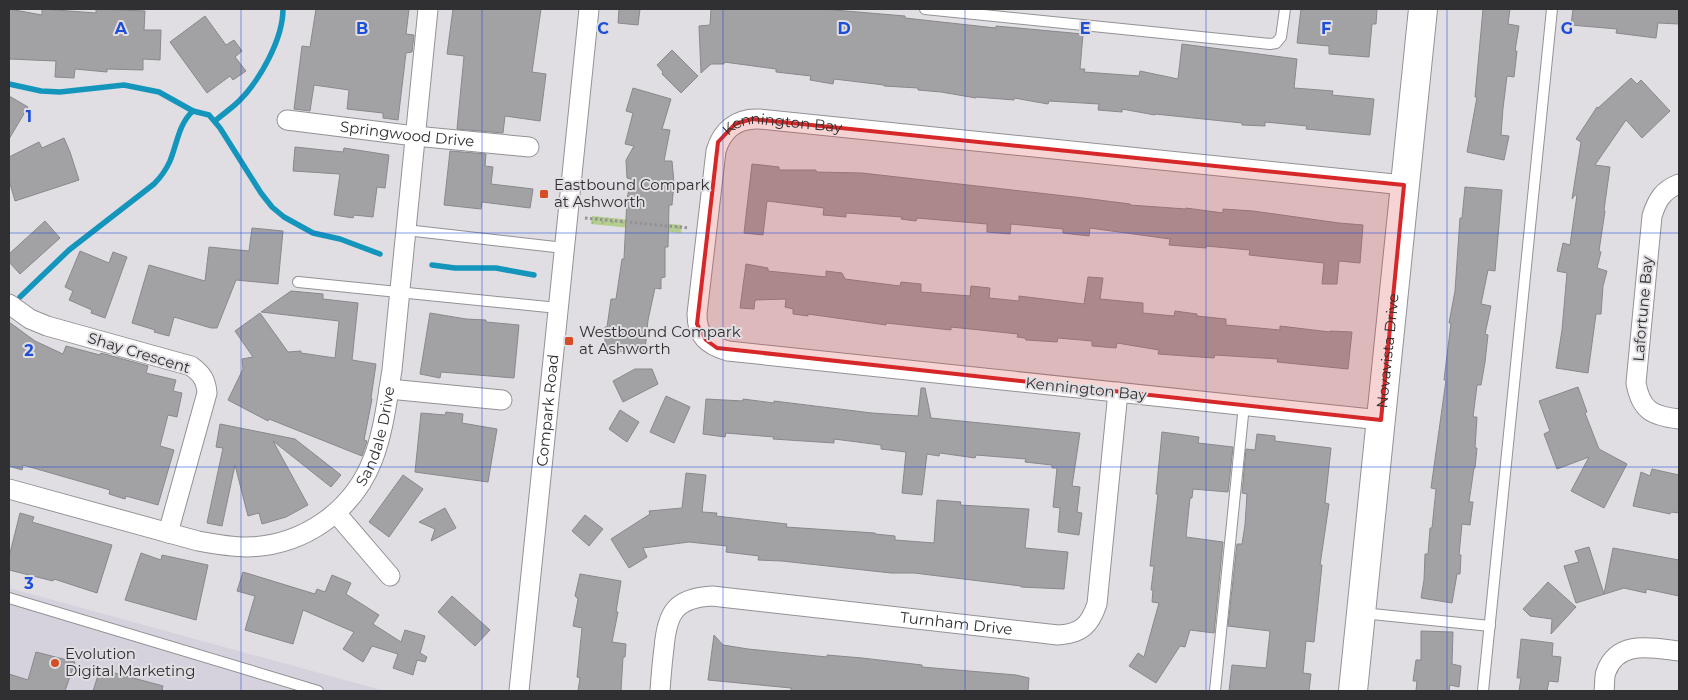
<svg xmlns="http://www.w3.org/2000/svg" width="1688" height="700" font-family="Montserrat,sans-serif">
<defs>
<pattern id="grass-dots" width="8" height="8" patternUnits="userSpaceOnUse" patternTransform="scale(1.25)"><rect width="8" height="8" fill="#b4cf8d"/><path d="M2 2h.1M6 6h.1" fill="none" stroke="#9bb27a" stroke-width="1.8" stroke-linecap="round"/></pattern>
</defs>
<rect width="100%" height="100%" fill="#e0dee2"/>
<polygon fill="#d6d2dd" points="9,588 385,691 9,691"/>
<polygon fill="url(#grass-dots)" points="592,216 682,225 681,233 591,224"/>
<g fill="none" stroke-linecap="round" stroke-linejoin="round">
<g stroke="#1495bc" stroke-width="5.5">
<polyline points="9,84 41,91 60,92 124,85 159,92 193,111 209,115 220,128 261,193 272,207 284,217 313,233 340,239 380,254"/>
<path d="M215,121C223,114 232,108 239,101C260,80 283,39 283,9"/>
<polyline points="432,265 455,268 496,268 534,275"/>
<path d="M20,297L69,250L154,184C161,177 166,170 170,161C177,144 179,123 193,111"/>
</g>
</g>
<g fill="#a2a1a4" stroke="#89888c">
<polygon points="9,9 42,15 42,9 96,13 96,9 145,11 144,30 161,30 160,60 143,59 143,70 107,69 107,72 75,69 74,78 55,77 56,61 9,59"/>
<polygon points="316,9 409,9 406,34 414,35 412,52 406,53 398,120 383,118 383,113 347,109 349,90 314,85 310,111 294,109 302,46 310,47"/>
<polygon points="453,9 541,9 532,72 546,74 540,121 505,116 503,133 457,129 464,56 447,54"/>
<polygon points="619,9 640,9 638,25 618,23"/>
<polygon points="711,9 822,9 905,16 905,18 996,28 996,26 1083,34 1080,69 1085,69 1084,72 1139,76 1140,71 1178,79 1182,44 1297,59 1294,88 1333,91 1332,95 1374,99 1370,135 1306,129 1307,126 1265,122 1265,126 1242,125 1242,123 1155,114 1155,115 1122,109 1122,112 1098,110 1099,104 1049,101 1048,104 1014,98 1014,100 976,97 976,98 941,92 918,90 918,88 884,86 884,85 834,79 833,84 810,80 811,76 776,72 776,69 724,62 724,64 711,64 701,73 699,26 710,25"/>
<polygon points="1301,9 1377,9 1376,24 1372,24 1369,57 1329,54 1329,46 1297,43"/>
<polygon points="1483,9 1510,9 1508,24 1519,26 1515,51 1517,51 1514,77 1507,76 1503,108 1501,135 1509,136 1504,160 1467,152 1477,97 1475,97"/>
<polygon points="1573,9 1679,9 1679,24 1658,23 1656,38 1616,33 1617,29 1571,25"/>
<polygon points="205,16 226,45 234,40 242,51 235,57 246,71 233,80 230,76 207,93 170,42"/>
<polygon points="672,50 698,76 681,93 662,74 663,72 657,65"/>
<polygon points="1631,78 1637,84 1641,80 1670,111 1642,138 1626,120 1595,165 1610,167 1604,210 1605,211 1599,251 1601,252 1597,268 1607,271 1603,286 1601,314 1596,314 1588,373 1556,368 1562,330 1567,273 1557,271 1563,243 1570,245 1577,195 1575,195 1572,199 1581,142 1576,139 1597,107 1598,108"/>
<polygon points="633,88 671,99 662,129 670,130 664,161 672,161 674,183 672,205 669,205 668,247 665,247 665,277 661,278 661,289 655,288 648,320 645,351 605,352 605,327 607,327 611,299 616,299 622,259 624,259 627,199 631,179 627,178 626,160 634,146 625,144 633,113 626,111"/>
<polygon points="9,96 28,107 9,139"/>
<polygon points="64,138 70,152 79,180 15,201 9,180 9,157 39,142 42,148"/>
<polygon points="295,147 343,152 344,148 389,155 385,188 377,187 373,217 354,215 353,218 334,215 340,174 293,171"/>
<polygon points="450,151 486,154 485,166 493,167 491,184 533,189 530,208 482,202 481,209 444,205"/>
<polygon points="752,164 779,167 779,170 816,170 816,172 862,173 1083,198 1130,204 1130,205 1186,209 1186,208 1223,213 1223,209 1253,211 1339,223 1363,225 1360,263 1339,261 1337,284 1322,284 1324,263 1249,255 1250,250 1206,246 1206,248 1169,245 1170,239 1090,228 1089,236 1063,233 1063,229 1011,224 1010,234 987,232 987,224 917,218 916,221 901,219 902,217 846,213 846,217 823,215 824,208 767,201 763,235 744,233"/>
<polygon points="1465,187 1502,190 1495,271 1488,270 1481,304 1491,306 1485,334 1488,335 1485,362 1481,385 1477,385 1473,417 1477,417 1475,448 1477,448 1475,468 1474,468 1469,502 1473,502 1470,525 1462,524 1459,555 1461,555 1460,574 1457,574 1452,603 1421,598 1424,580 1425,554 1428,554 1430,528 1432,528 1436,489 1431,488 1446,380 1444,380 1451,323 1449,323 1455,291 1460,218 1462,218"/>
<polygon points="45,221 60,238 20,274 9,262 9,254"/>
<polygon points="252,228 283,231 278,284 236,280 217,328 211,328 174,317 169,336 154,332 155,330 132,323 149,265 205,281 209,247 249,251"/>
<polygon points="80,251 109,263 113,252 127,257 105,318 91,313 92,310 69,300 73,291 65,287"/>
<polygon points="746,264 768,268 768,271 826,277 826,271 842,273 845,279 900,286 901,282 921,284 921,292 970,296 971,286 990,288 989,298 1019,301 1019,296 1084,304 1088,277 1103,278 1100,299 1143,303 1143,313 1174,316 1175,311 1197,314 1197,316 1226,319 1226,325 1280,330 1280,326 1330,332 1330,331 1352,332 1348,369 1277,362 1278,359 1215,355 1214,358 1158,354 1159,350 1117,343 1116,348 1092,346 1092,341 1058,338 1057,342 1026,340 1025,338 1017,337 1018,334 951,327 951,330 886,323 886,325 808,314 808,316 793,314 793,309 785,307 786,299 755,300 754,309 740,308"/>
<polygon points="291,291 323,294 323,299 358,303 352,360 376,364 371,398 372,399 364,440 367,441 362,456 269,419 268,421 228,400 243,369 242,359 253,357 235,331 260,313 288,352 301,351 301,353 335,358 339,321 261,312"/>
<polygon points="430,313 466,319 486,320 486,322 519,325 514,378 441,372 440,378 420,374"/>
<polygon points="9,322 35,341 63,354 66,346 100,355 101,353 148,366 146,373 176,380 173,391 182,393 177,417 168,415 160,446 174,450 158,505 126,496 125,499 109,494 110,490 23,465 22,470 9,466"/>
<polygon points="635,369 652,369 658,384 623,402 613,381"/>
<polygon points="1578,387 1587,412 1585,413 1599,449 1627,464 1604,508 1571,491 1589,457 1557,469 1544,434 1550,431 1539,401"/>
<polygon points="921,388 925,388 931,418 1080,433 1072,486 1080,487 1077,512 1082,513 1079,535 1058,532 1060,508 1053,507 1057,468 1052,468 1052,465 1025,462 1026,459 976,455 975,458 940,453 939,456 927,454 922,495 902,493 906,452 881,449 881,445 834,439 834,443 773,439 774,437 726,433 725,437 703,434 706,399 743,401 743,399 774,403 774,401 872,413 918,416"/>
<polygon points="666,396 690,407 674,443 650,432"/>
<polygon points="620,410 639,422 627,442 609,429"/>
<polygon points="446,412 463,414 462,423 497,429 488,482 415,472 421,413 445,415"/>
<polygon points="220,424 295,439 341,475 331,487 273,441 308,505 286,517 262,524 259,513 248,516 235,465 222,526 207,523 223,448 216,447"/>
<polygon points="1162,432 1199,437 1198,443 1233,447 1228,492 1193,489 1192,498 1190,498 1186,537 1223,542 1214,633 1190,630 1185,647 1180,646 1156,683 1129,666 1138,653 1144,657 1159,603 1152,602 1153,590 1151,590 1154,566 1150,566 1158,494 1156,494"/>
<polygon points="1257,434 1275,436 1275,441 1331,448 1325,503 1329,504 1320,565 1322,565 1314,642 1306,641 1303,673 1311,674 1309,691 1229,691 1232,665 1266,668 1270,631 1228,626 1237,544 1242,544 1245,525 1247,494 1242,493 1246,449 1255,450"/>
<polygon points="1652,469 1679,475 1679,513 1671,512 1670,514 1633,506 1641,472 1650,476"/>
<polygon points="686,473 706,475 702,512 717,513 716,516 787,524 786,527 875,533 875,534 895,536 895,540 934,543 937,500 961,502 960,505 1029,509 1025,548 1068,552 1064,589 1021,587 1021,586 914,573 891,573 782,561 758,560 759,556 726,552 727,546 689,542 643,548 647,557 629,568 611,539 650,514 649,511 682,508"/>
<polygon points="403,475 423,489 389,537 369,522"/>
<polygon points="445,508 456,528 431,541 435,529 419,522"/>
<polygon points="20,513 34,517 32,522 112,545 97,593 54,579 53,581 9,570 9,557"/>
<polygon points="585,515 603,529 589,546 572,531"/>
<polygon points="1589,547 1604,594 1613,548 1679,560 1679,596 1646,589 1646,593 1624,588 1576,603 1564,566 1579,562 1575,551"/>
<polygon points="141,553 161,560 162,555 208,565 196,620 125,600"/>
<polygon points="243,572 315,594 317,589 325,592 332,575 351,583 346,594 379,615 373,624 401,642 405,630 425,636 420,653 427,657 425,662 417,660 413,675 393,668 398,654 372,646 363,662 343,649 354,632 303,610 293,644 245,630 255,596 237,591"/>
<polygon points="580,574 621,581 616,612 618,612 612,642 626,644 625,657 623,657 621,691 578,691 580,678 577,677 582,628 573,626 578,599 575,596"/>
<polygon points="1548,582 1576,607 1551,634 1552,619 1530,616 1523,609"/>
<polygon points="452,596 490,630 475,646 438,612"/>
<polygon points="1421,631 1453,632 1452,664 1461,666 1459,687 1450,685 1449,691 1416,691 1417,681 1413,681 1416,660 1421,660"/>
<polygon points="714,635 723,645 748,649 827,657 827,655 862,658 922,665 922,667 1016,675 1029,678 1028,691 791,691 791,688 708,680"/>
<polygon points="1521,639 1553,643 1552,656 1561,657 1558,682 1549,681 1547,691 1519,691 1521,678 1517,678"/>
<polygon points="36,652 75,662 65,691 9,691 9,674 28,680"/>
<polygon points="100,669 163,686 162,691 93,691"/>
</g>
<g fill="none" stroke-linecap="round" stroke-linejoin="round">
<defs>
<g id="lane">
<polyline points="925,9 1270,44 1276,43 1281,37 1285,9"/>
<polyline points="406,230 564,248"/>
<polyline points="298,282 558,308"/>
<polyline points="9,598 318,691"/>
<polyline points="1362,613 1490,626"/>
<polyline points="1215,691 1244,405"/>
<polyline points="1483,691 1552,9"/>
</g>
<g id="street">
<path id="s1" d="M287,120L415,136L529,147"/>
<path d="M1679,184C1663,190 1657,200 1652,216L1636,383C1641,411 1653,416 1679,419"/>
<path d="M9,304L30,319L47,326L191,366C202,374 206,380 207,393L168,533"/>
<polyline points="389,389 502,400"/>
<path id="s2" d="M1381,420L728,351C707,345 697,336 697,314L716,151C722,130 737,118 759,119L1404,185"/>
<path id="s3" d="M9,489L198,541C214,544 231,547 247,547C303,546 353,511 373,459C384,430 387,400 392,370L428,9"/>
<polyline points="336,513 390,576"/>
<path id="s4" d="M519,691L589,9"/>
<path id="s5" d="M660,691C661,677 662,663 664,648C667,613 675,598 712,596L1058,635C1081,634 1090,625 1097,604L1118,392"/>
<path d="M1604,691C1605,685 1604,677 1606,672C1618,639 1653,648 1679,651"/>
</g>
<g id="secondary">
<path id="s6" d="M1353,691L1423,9"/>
</g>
</defs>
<use href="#lane" stroke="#939195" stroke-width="12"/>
<use href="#street" stroke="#939195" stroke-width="21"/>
<use href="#secondary" stroke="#939195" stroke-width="30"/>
<polyline stroke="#939295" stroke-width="3" stroke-dasharray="2.5 2.5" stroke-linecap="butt" points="585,218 689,228"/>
<use href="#lane" stroke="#fff" stroke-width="10"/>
<use href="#street" stroke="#fff" stroke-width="19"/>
<use href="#secondary" stroke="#fff" stroke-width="28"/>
</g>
<path fill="#d62828" fill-opacity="0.2" stroke="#d62828" stroke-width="4" stroke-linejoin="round" d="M752,119L1404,185L1381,420L717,348L706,340L697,324L718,142L735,124Z"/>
<path fill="none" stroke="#1d4ed8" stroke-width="1" stroke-opacity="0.55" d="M241,9V691M482,9V691M723,9V691M965,9V691M1206,9V691M1447,9V691M9,233H1679M9,467H1679"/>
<g fill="#d54c25" stroke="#e0dee2" stroke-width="2">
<rect x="539" y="189" width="10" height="10" rx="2.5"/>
<rect x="564" y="336" width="10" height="10" rx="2.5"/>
<circle cx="55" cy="663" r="5"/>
</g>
<g text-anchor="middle" stroke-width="4" stroke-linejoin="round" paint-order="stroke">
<g font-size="15" fill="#302f31" stroke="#e0dee2">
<text dy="5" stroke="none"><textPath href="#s2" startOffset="955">Kennington Bay</textPath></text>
<text dy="5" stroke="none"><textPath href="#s1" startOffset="121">Springwood Drive</textPath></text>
<text transform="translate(1643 309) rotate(-85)" y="5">Lafortune Bay</text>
<text dy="5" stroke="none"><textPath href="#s6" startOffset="342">Novavista Drive</textPath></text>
<text transform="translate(139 353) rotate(17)" y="5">Shay Crescent</text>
<text transform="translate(1086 389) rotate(6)" y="5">Kennington Bay</text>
<text dy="5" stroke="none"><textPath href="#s4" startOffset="282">Compark Road</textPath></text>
<text dy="5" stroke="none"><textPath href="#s3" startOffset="431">Sandale Drive</textPath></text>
<text dy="5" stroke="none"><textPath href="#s5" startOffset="370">Turnham Drive</textPath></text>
</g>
<g font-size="15" fill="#302f31" stroke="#e0dee2" text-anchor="start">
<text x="554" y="190">Eastbound Compark<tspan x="554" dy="17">at Ashworth</tspan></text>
<text x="579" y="337">Westbound Compark<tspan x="579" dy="17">at Ashworth</tspan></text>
<text x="65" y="659">Evolution<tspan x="65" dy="17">Digital Marketing</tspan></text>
</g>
</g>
<g font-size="16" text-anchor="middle" font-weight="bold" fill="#1d4ed8" stroke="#e0dee2" stroke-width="4" stroke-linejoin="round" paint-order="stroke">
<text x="121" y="34">A</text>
<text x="362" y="34">B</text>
<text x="603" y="34">C</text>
<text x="844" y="34">D</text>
<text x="1085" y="34">E</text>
<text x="1326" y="34">F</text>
<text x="1567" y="34">G</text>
<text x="29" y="122">1</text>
<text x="29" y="356">2</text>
<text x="29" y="589">3</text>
</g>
<rect width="1688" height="700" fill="none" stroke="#302f31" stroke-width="20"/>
</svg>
